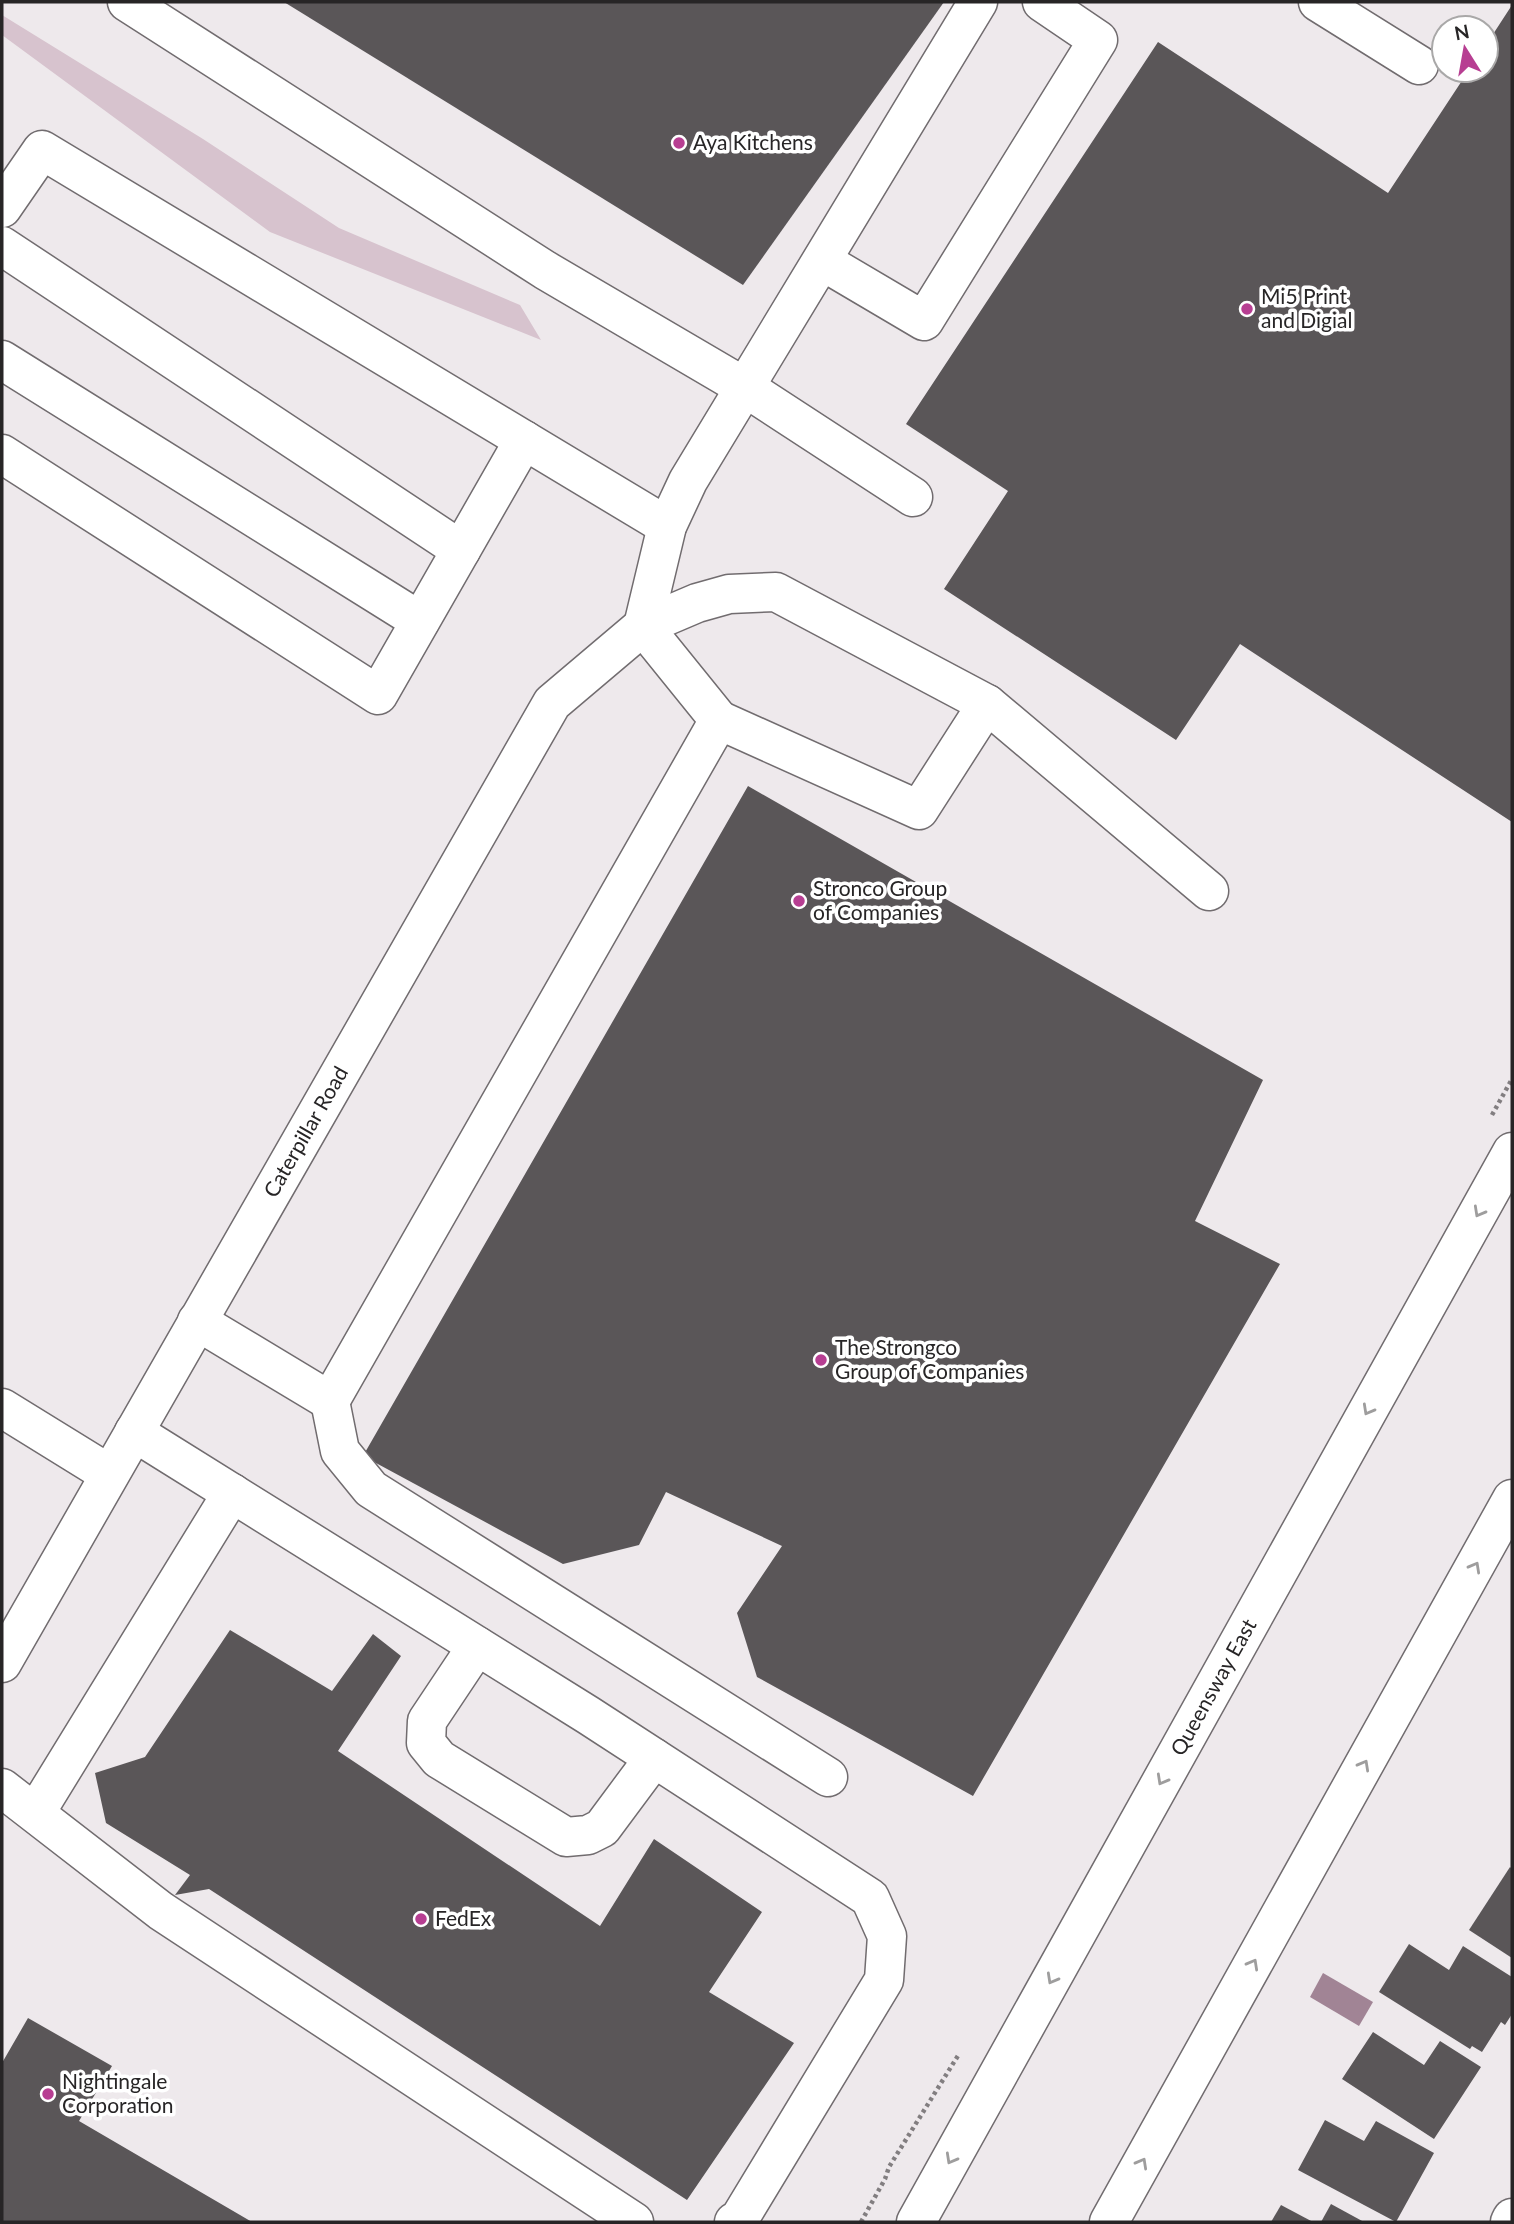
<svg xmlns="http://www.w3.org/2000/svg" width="1514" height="2224" font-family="Lato,sans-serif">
<rect width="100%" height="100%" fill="#eee9ec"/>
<polygon fill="#d7c3ce" points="2,15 203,139 339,228 520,305 541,340 270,232 2,35"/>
<polygon fill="#a18495" points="1323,1973 1373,2002 1359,2026 1310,1997"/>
<g fill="#5a5658">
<polygon points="284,2 944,2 743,285"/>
<polygon points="1512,5 1512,822 1240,644 1176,740 944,589 1008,491 906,424 1158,42 1388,193 1469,70 1486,70 1486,45"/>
<polygon points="748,786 1263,1080 1195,1221 1280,1264 973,1796 757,1677 737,1613 782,1546 666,1492 639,1545 563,1564 363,1456"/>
<polygon points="230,1630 332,1691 373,1634 401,1656 338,1751 600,1926 654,1839 762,1912 709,1992 794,2043 687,2200 209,1889 175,1895 190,1875 106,1823 95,1773 145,1757"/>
<polygon points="1510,1867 1512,1869 1512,1958 1469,1930"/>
<polygon points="1409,1944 1449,1970 1463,1946 1512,1977 1512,2014 1505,2025 1501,2022 1482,2052 1472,2046 1470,2049 1379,1992"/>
<polygon points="28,2018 112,2066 79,2121 252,2222 2,2222 2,2063"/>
<polygon points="1373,2032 1424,2065 1440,2041 1481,2067 1434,2139 1342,2079"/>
<polygon points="1325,2120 1364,2141 1376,2121 1434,2153 1396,2222 1298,2170"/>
<polygon points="1331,2204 1364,2222 1321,2222"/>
<polygon points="1281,2205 1313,2222 1271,2222"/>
</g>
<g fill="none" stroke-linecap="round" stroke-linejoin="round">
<defs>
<g id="minor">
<polyline points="127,2 545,270 746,388 913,497"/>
<polyline points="1318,2 1419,65"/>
<polyline points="2,208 42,150 667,526"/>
<polyline points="2,246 461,550"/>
<polyline points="824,262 924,321 1098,40 1042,2"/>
<polyline points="2,360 420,621"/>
<polyline points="2,454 378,695 524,440"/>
<polyline points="643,626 667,526 688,481 978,2"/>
<polyline points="987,704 1209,891"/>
<polyline points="197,1321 330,1401 719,720 643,626"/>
<polyline points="330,1401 340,1451 371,1489 828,1777"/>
<polyline points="2,1408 109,1474"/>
<polyline points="134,1432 588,1715 870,1898 887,1936 884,1980 738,2221 734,2222"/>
<polyline points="477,1646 427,1721 426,1743 439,1759 566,1837 588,1835 602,1828 654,1758"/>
<path id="s1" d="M2,1663L552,703L643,626L697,603L729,594L776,592L987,704L919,810L719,720"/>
<polyline points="2,1788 161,1911 634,2222"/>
<polyline points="36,1812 232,1493"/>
<polyline points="1510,2222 1512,2218"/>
</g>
<g id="major">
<path id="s2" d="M916,2222L1512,1152"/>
<polyline points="1109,2222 1512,1499"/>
</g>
</defs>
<use href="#minor" stroke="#716c6f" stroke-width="41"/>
<use href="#major" stroke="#716c6f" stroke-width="41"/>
<g stroke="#827e80" stroke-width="4.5" stroke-dasharray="3.5 3.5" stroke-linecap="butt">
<polyline points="1492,1115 1512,1079"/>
<polyline points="861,2222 885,2179 889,2167 959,2054"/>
</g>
<use href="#minor" stroke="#fff" stroke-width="38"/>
<use href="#major" stroke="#fff" stroke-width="38"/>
</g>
<defs><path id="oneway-chevron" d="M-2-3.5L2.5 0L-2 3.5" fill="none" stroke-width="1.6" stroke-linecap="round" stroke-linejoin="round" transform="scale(1.75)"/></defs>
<g stroke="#9e9d9d">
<use href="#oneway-chevron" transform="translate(1479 1212) rotate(119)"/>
<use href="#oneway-chevron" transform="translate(1368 1410) rotate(119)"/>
<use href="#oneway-chevron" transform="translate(1475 1567) rotate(-61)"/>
<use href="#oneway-chevron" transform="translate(1364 1765) rotate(-61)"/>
<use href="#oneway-chevron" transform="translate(1162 1780) rotate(119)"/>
<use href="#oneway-chevron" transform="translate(1253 1964) rotate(-61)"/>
<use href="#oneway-chevron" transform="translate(1052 1979) rotate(119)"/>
<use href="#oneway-chevron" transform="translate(951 2159) rotate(119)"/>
<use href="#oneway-chevron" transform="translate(1142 2163) rotate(-61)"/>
</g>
<g fill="#b73e92" stroke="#fff" stroke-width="2.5">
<circle cx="679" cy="143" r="7"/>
<circle cx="1247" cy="309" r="7"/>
<circle cx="799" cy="901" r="7"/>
<circle cx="821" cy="1360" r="7"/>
<circle cx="421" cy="1919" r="7"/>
<circle cx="48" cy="2094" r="7"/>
</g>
<g text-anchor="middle" stroke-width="7" stroke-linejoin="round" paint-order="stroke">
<g font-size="21" fill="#272526" stroke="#fff" text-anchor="start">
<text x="693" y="150">Aya Kitchens</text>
<text x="1261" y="304">Mi5 Print<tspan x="1261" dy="24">and Digial</tspan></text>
<text x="813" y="896">Stronco Group<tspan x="813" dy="24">of Companies</tspan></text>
<text x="835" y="1355">The Strongco<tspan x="835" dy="24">Group of Companies</tspan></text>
<text x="435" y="1926">FedEx</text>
<text x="62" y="2089">Nightingale<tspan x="62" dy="24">Corporation</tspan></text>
</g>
<g font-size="21" fill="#272526" stroke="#fff">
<text dy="7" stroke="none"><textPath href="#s1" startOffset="612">Caterpillar Road</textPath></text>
<text dy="7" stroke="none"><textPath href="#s2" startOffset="612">Queensway East</textPath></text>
</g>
</g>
<rect width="1514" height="2224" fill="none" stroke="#272526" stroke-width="7"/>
<g transform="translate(1465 49) rotate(349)"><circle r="33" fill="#ffffff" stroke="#a9a8a8" stroke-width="2"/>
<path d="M0-5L12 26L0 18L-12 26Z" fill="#b73e92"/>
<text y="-10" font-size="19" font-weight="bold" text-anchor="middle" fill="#272526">N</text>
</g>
</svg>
